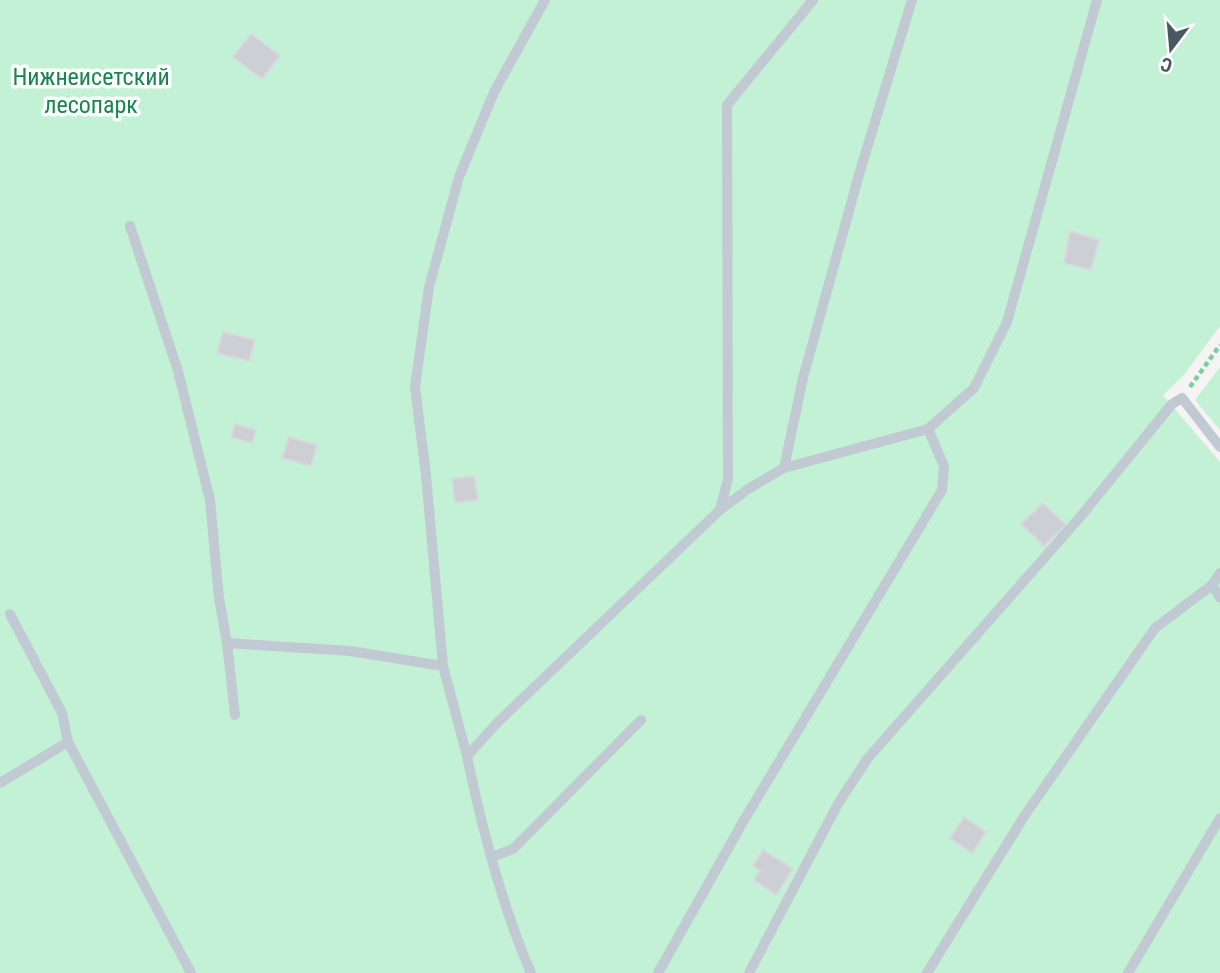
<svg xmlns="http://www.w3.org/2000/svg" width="1220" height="973" font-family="'Roboto Condensed',sans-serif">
<rect width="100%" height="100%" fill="#f5f3f3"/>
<g fill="#c3f1d5">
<polygon points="0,0 1220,0 1220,326 1184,375 1163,395 1220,462 1220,973 0,973"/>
<polygon points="1220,367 1220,430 1195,400"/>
</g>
<g fill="#cdcfd5" stroke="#d7d9de" stroke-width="2">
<polygon points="251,34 280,56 262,79 233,57"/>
<polygon points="1070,231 1099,240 1091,270 1064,263"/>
<polygon points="223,332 255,340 249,361 217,353"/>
<polygon points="235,424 256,430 252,443 231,437"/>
<polygon points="289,437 317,445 311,466 282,458"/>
<polygon points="474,476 478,500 455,503 452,479"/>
<polygon points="1043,503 1066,525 1044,546 1021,524"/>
<polygon points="964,817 986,832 972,853 950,838"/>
<polygon points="763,850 793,869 776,895 754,880 760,870 753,866"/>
</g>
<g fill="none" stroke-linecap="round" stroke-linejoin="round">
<polyline stroke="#7ad0a6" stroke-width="4.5" stroke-dasharray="5 3.5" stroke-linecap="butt" points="1190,387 1220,345"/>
<g stroke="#c1cad2" stroke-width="10">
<polyline points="130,226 178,371 210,500 219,598 227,643 235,715"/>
<polyline points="784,468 803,378 860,171 912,0"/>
<polyline points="720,510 728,479 727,105 813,0"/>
<polyline points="1212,585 1220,598"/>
<polyline points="10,614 62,713 68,742 191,973"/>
<polyline points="227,643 350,651 443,666"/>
<polyline points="467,756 443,666 426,475 415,387 429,287 459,177 494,92 545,0"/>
<polyline points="0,783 68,742"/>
<polyline points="492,857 513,849 641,720"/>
<path d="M531,973C501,904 482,829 467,756L498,722L720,510L748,489L784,468L928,429L974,388L1007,322L1097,0"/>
<polyline points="658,973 744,820 942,490 944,466 928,429"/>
<polyline points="749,973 839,802 868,758 1081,516 1172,404 1182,398 1220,447"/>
<polyline points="927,973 1025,815 1155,628 1212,585 1220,573"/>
<polyline points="1128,973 1220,818"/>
</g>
</g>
<g text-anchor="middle" stroke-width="7" stroke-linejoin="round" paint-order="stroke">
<g font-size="24" fill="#17864f" stroke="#fff">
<text x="91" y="85">Нижнеисетский<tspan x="91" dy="28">лесопарк</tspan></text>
</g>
</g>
<g transform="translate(1171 49) rotate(196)" stroke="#ffffff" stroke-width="5" paint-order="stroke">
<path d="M0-5L12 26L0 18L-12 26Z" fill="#4a5661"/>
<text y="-10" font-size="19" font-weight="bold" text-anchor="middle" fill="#4a5661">С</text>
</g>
</svg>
